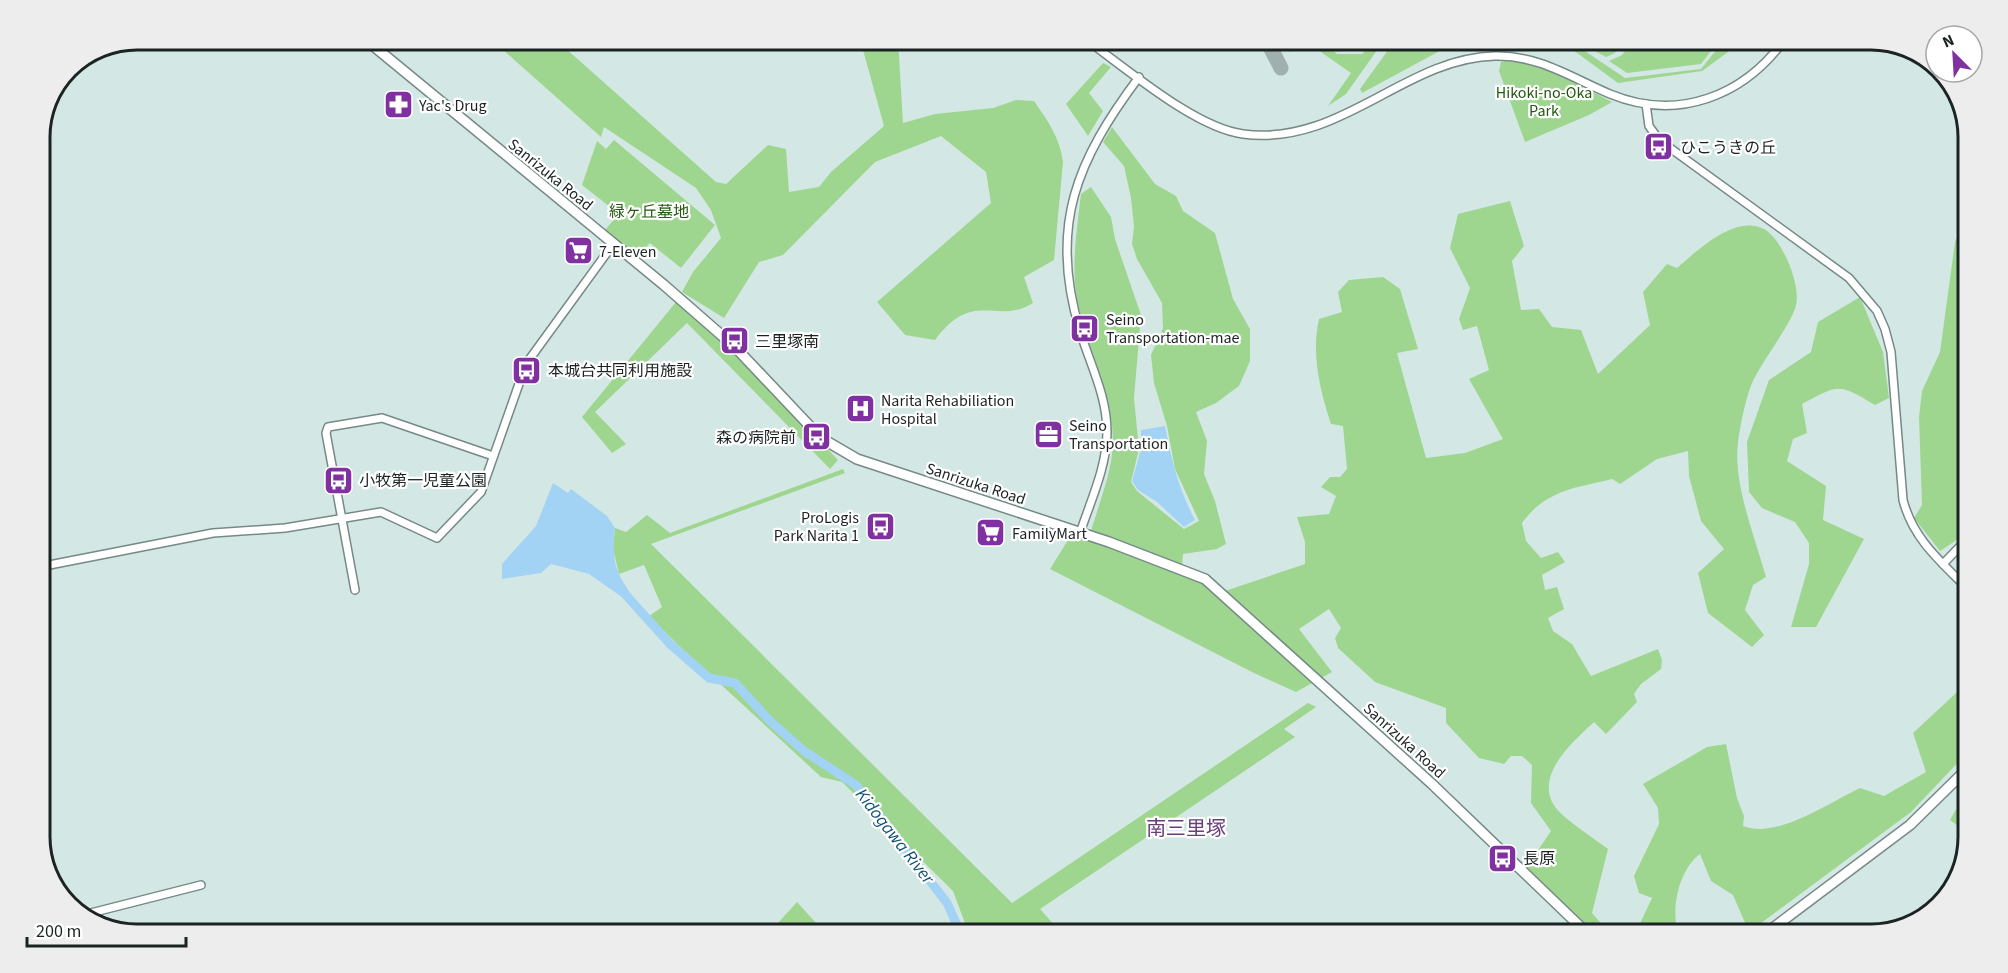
<svg xmlns="http://www.w3.org/2000/svg" width="2008" height="973" font-family="'Source Sans 3','Noto Sans JP',sans-serif">
<rect width="100%" height="100%" fill="#d3e8e5"/>
<g fill="#9fd68f">
<path d="M491,39H555L716,182L726,184L768,145L786,149L789,192L819,187L831,172L884,126L860,39H898L903,123L935,114L993,108L1016,100L1034,101C1048,121 1060,138 1063,162L1054,260L1024,277L1033,303C996,326 974,288 935,340L905,335L877,302L991,203L986,172L941,136L875,162L783,255L759,262L724,318L682,292L693,272L721,238L711,210L696,188L604,127L601,137Z"/>
<polygon points="960,39 995,39 978,49 968,49"/>
<polygon points="1282,39 1322,39 1337,54 1362,54 1377,39 1385,39 1346,94 1328,106 1351,73 1308,43 1289,52"/>
<polygon points="1396,39 1462,39 1362,93 1360,89"/>
<polygon points="1558,39 1567,39 1625,78 1701,69 1725,39 1743,41 1702,71 1618,83"/>
<polygon points="1601,39 1624,39 1615,53 1606,57 1593,50"/>
<polygon points="1634,39 1720,39 1701,64 1627,73 1609,61 1622,55"/>
<polygon points="1508,60 1541,65 1612,102 1589,115 1525,142 1499,71 1501,62"/>
<polygon points="1103,63 1111,67 1089,93 1103,111 1088,136 1066,104"/>
<path d="M1112,127L1155,184L1176,196L1183,211L1215,233L1233,299L1250,329V361L1239,386L1216,403L1196,412L1207,441L1204,474L1215,501L1226,544L1217,549L1183,554L1182,566L1219,593L1305,564V542L1297,517L1329,514L1336,496L1321,487L1330,477H1340L1347,469L1343,426L1331,424C1320,390 1311,354 1319,319L1342,312L1338,292L1349,280L1383,277L1400,289L1418,349L1397,353L1426,458L1465,453L1503,439L1469,379L1489,370L1477,326L1463,330L1459,319L1470,288L1450,248L1458,214L1510,201L1524,246L1512,261L1521,310L1539,309L1552,327L1581,330L1598,374L1650,325L1643,292L1667,264L1677,268C1698,250 1735,214 1764,229C1782,239 1801,284 1796,305C1793,321 1764,359 1755,377C1747,391 1740,426 1738,443C1733,484 1755,537 1766,577L1753,585L1745,610L1764,635L1752,647L1708,613L1698,573L1724,549L1701,521L1689,476L1688,451L1657,459L1620,484L1612,479C1575,488 1546,490 1522,523L1526,541L1541,558L1558,552L1565,562L1542,575L1545,590L1557,587L1564,609L1548,618L1553,631L1572,644L1591,676L1658,649L1662,660L1661,669L1641,684L1634,694L1637,702L1606,734L1594,722C1574,741 1532,776 1556,808C1564,819 1595,839 1608,849L1592,913L1605,928L1604,934H1596L1526,868L1551,831L1531,803L1532,765L1522,756H1511L1504,764L1479,758L1446,723V708L1375,682L1338,648L1335,638L1341,628L1329,609L1299,629L1332,672L1296,692L1254,673L1050,569L1068,540L1089,538C1095,515 1110,477 1112,454C1118,398 1087,352 1077,299C1071,265 1077,228 1081,194L1091,187L1111,217L1115,239L1141,315L1134,398L1139,449L1131,482L1137,491L1184,529L1199,521L1175,469L1167,426L1154,383L1151,355L1163,328L1162,303L1137,259L1132,244L1134,227L1131,198L1124,166L1103,142Z"/>
<polygon points="614,140 715,225 681,268 650,243 635,258 604,231 619,214 582,185 597,141 606,149"/>
<polygon points="1969,209 1969,532 1940,551 1914,518 1922,505 1919,417 1922,391 1940,352 1955,242"/>
<path d="M1860,297L1883,352L1889,398L1875,405C1838,383 1839,384 1802,404L1807,433L1793,439L1787,461L1826,486L1823,520L1864,539L1816,627H1791L1809,564V543L1795,522L1762,508L1749,492L1747,442L1769,380L1811,352L1818,322Z"/>
<polygon points="676,302 729,347 838,460 830,469 687,323 595,412 626,444 612,453 582,417"/>
<polygon points="843,469 845,473 651,544 1012,903 1308,703 1316,707 1284,729 1295,737 1040,909 1058,929 1058,934 1040,934 1031,926 1018,934 969,934 953,891 842,782 821,777 677,644 649,616 662,607 644,565 619,574 613,549 615,528 626,532 647,515 670,533"/>
<path d="M1969,681V751L1911,812L1749,932L1733,895L1711,881L1700,854C1678,871 1671,909 1678,934H1635L1652,898L1639,893L1634,876L1659,824L1658,808L1643,784L1707,747L1726,744L1737,798L1744,816L1743,826C1776,840 1830,802 1860,788L1884,796L1926,772L1913,733Z"/>
<polygon points="1956,809 1969,815 1969,834 1950,820"/>
<polygon points="797,902 816,923 816,934 779,934 778,923"/>
</g>
<g fill="#a3d3f4">
<path d="M1165,426C1172,462 1178,487 1195,520L1184,527L1157,502L1138,490L1132,481L1141,449V430Z"/>
<path d="M553,483L568,493L571,489L607,516L615,528C611,562 616,573 634,598L629,602L589,574L551,564L541,573L502,579V564L536,526Z"/>
</g>
<g fill="none" stroke-linecap="round" stroke-linejoin="round">
<polyline stroke="#a3d3f4" stroke-width="9" points="624,593 670,644 709,678 735,683 770,721 804,751 856,785 947,903 961,934"/>
<g stroke="#9fb0ae" stroke-width="15">
<polyline points="1266,39 1281,68"/>
<polyline points="1331,39 1338,44"/>
</g>
<defs>
<g id="tertiary">
<path d="M1085,39C1126,68 1195,128 1243,134C1341,147 1404,58 1495,56C1539,55 1572,78 1610,94C1678,122 1744,96 1785,39"/>
<path d="M1646,104L1649,126L1659,140L1849,278L1877,311L1885,329L1891,352L1903,500C1913,539 1941,562 1969,590"/>
<path d="M1080,533C1091,500 1107,466 1107,432C1107,396 1090,364 1080,331C1048,226 1077,160 1139,77"/>
<polyline points="1943,564 1969,537"/>
<polyline points="39,567 213,533 285,528 381,512 437,538 481,492 526,364 614,243"/>
<polyline points="355,590 326,433 328,427 382,418 493,456"/>
<polyline points="83,915 201,885"/>
</g>
<polyline id="primary" points="365,39 664,285 735,347 821,438 857,459 1109,542 1205,579 1432,784 1588,934"/>
<polyline id="trunk" points="1765,934 1910,825 1969,767"/>
</defs>
<use href="#tertiary" stroke="#768987" stroke-width="10"/>
<use href="#primary" stroke="#768987" stroke-width="12"/>
<use href="#trunk" stroke="#768987" stroke-width="12"/>
<use href="#tertiary" stroke="#fff" stroke-width="7"/>
<use href="#primary" stroke="#fff" stroke-width="9"/>
<use href="#trunk" stroke="#fff" stroke-width="9"/>
</g>
<defs>
<symbol id="pharmacy-square" viewBox="-11 -11 22 22"><rect x="-9" y="-9" width="18" height="18" rx="4" fill="#8030a1" stroke="#fff"/><path d="M-2-6h4v4h4v4h-4v4h-4v-4h-4v-4h4Z" fill="#fff"/></symbol>
<symbol id="bus-square" viewBox="-11 -11 22 22"><rect x="-9" y="-9" width="18" height="18" rx="4" fill="#8030a1" stroke="#fff"/><path d="M-5-6H5V4H4V6H2V4H-2V6H-4V4H-5ZM-3.5-4V0h7V-4ZM-3.5 1.2v1.5H-2V1.2ZM2 1.2v1.5H3.5V1.2Z" fill="#fff"/></symbol>
<symbol id="supermarket-square" viewBox="-11 -11 22 22"><rect x="-9" y="-9" width="18" height="18" rx="4" fill="#8030a1" stroke="#fff"/><path d="M-6-5.5h2.5l.6 2H6L4.5 2H-2.5L-4.4-4H-6ZM-1.5 3.2a1.3 1.3 0 1 0 .1 0ZM3 3.2a1.3 1.3 0 1 0 .1 0Z" fill="#fff"/></symbol>
<symbol id="hospital-square" viewBox="-11 -11 22 22"><rect x="-9" y="-9" width="18" height="18" rx="4" fill="#8030a1" stroke="#fff"/><path d="M-5-5h3v3.5h4V-5h3V5h-3V1.5h-4V5h-3Z" fill="#fff"/></symbol>
<symbol id="office-square" viewBox="-11 -11 22 22"><rect x="-9" y="-9" width="18" height="18" rx="4" fill="#8030a1" stroke="#fff"/><path d="M-6-3h4V-5.5h4V-3h4V5H-6ZM-1-4.5V-3h2v-1.5ZM-6 0V1H6V0Z" fill="#fff"/></symbol>
</defs>
<g fill-rule="evenodd">
<use href="#pharmacy-square" x="382" y="88" width="33" height="33"/>
<use href="#bus-square" x="1642" y="130" width="33" height="33"/>
<use href="#supermarket-square" x="562" y="234" width="33" height="33"/>
<use href="#bus-square" x="1068" y="312" width="33" height="33"/>
<use href="#bus-square" x="718" y="324" width="33" height="33"/>
<use href="#bus-square" x="510" y="354" width="33" height="33"/>
<use href="#hospital-square" x="844" y="392" width="33" height="33"/>
<use href="#office-square" x="1032" y="418" width="33" height="33"/>
<use href="#bus-square" x="800" y="420" width="33" height="33"/>
<use href="#bus-square" x="322" y="464" width="33" height="33"/>
<use href="#bus-square" x="864" y="510" width="33" height="33"/>
<use href="#supermarket-square" x="974" y="516" width="33" height="33"/>
<use href="#bus-square" x="1486" y="842" width="33" height="33"/>
</g>
<g text-anchor="middle" stroke-width="4.5" stroke-linejoin="round" paint-order="stroke">
<g font-size="16" fill="#245711" stroke="#fff">
<text x="1544" y="98">Hikoki-no-Oka<tspan x="1544" dy="18">Park</tspan></text>
<text x="649" y="217">緑ヶ丘墓地</text>
</g>
<g font-size="16" fill="#1c2423" stroke="#fff" text-anchor="start">
<text x="419" y="111">Yac's Drug</text>
<text x="1680" y="153">ひこうきの丘</text>
<text x="599" y="257">7-Eleven</text>
<text x="1106" y="325">Seino<tspan x="1106" dy="18">Transportation-mae</tspan></text>
<text x="755" y="347">三里塚南</text>
<text x="548" y="376">本城台共同利用施設</text>
<text x="881" y="406">Narita Rehabiliation<tspan x="881" dy="18">Hospital</tspan></text>
<text x="1069" y="431">Seino<tspan x="1069" dy="18">Transportation</tspan></text>
<text x="796" y="443" text-anchor="end">森の病院前</text>
<text x="359" y="486">小牧第一児童公園</text>
<text x="859" y="523" text-anchor="end">ProLogis<tspan x="859" dy="18">Park Narita 1</tspan></text>
<text x="1012" y="539">FamilyMart</text>
<text x="1523" y="864">長原</text>
</g>
<g font-size="16" fill="#1c2423" stroke="#fff">
<text transform="translate(551 174) rotate(39)" y="6">Sanrizuka Road</text>
<text transform="translate(976 483) rotate(18)" y="6">Sanrizuka Road</text>
<text transform="translate(1405 740) rotate(42)" y="6">Sanrizuka Road</text>
</g>
<g font-size="18" font-style="italic" fill="#0e5174" stroke="#fff">
<text transform="translate(895 836) rotate(52)" y="6">Kidogawa River</text>
</g>
<g font-size="20" fill="#674079" stroke="#fff">
<text x="1186" y="835">南三里塚</text>
</g>
</g>
<path d="M0 0H2008V973H0ZM137 50H1871A87 87 0 0 1 1958 137V837A87 87 0 0 1 1871 924H137A87 87 0 0 1 50 837V137A87 87 0 0 1 137 50Z" fill="#ededed" fill-rule="evenodd"/>
<path fill="none" stroke="#1c2423" stroke-width="3" d="M137 50H1871A87 87 0 0 1 1958 137V837A87 87 0 0 1 1871 924H137A87 87 0 0 1 50 837V137A87 87 0 0 1 137 50Z"/>
<g transform="translate(1954 54) rotate(336)"><circle r="28" fill="#ffffff" stroke="#a4a7a7" stroke-width="1.5"/>
<path d="M0-4.5L10 22L0 15L-10 22Z" fill="#8030a1"/>
<text y="-9" font-size="16" font-weight="bold" text-anchor="middle" fill="#1c2423">N</text>
</g>
<path d="M27 937v9h159v-9" fill="none" stroke="#1c2423" stroke-width="3"/>
<text x="36" y="937" font-size="18" fill="#1c2423" stroke="#ffffff" stroke-width="4.5" paint-order="stroke">200 m</text>
</svg>
